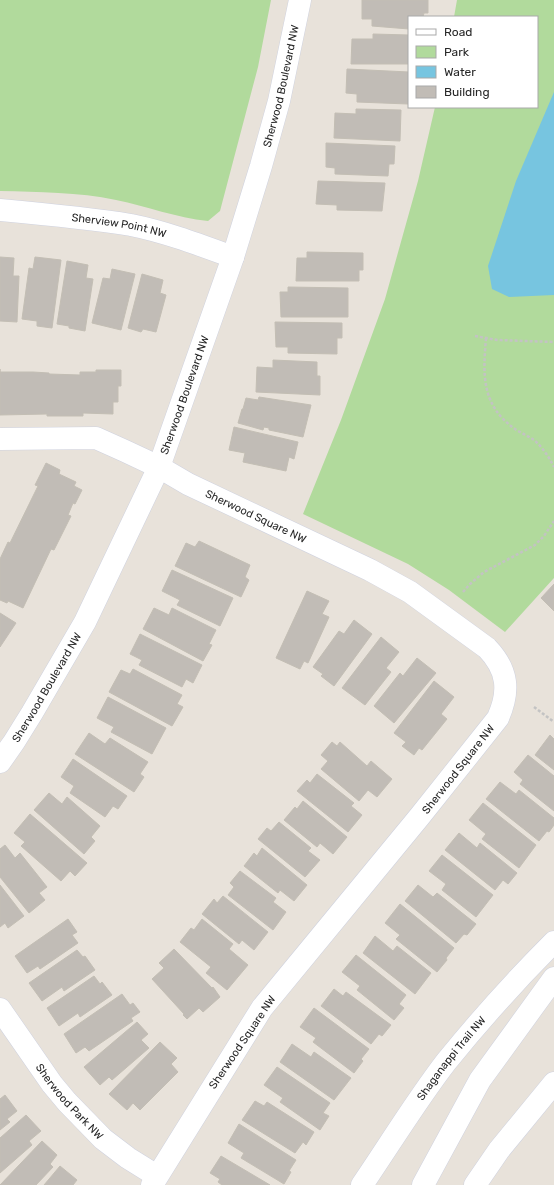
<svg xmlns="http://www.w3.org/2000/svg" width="554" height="1185" font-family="Rubik,sans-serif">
<rect width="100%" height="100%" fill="#e8e2da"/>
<g fill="#b1da9c">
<path d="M0,0H271L258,67L220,211L208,221C176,218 147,206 116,200C78,192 39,192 0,191Z"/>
<polygon points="457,0 554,0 554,578 505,632 449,590 408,564 303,514 341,420 385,299 418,181 435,107 537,107 537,17 454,17"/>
</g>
<polygon fill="#77c5e0" points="554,92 554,295 509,297 492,289 488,266 516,181"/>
<g fill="#c1bcb6" stroke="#c3beb4">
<polygon points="362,0 428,0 428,13 424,13 423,17 409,17 409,29 372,26 372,19 362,19"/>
<polygon points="373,34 409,35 409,64 351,64 352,39 373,39"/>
<polygon points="347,69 409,72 408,104 357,102 357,94 346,93"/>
<polygon points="356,109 401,110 400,141 334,138 335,113 356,114"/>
<polygon points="326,143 395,146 394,164 389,164 388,176 335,174 335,168 326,167"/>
<polygon points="318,181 385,183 382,211 337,210 337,205 316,204"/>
<polygon points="307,252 363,253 363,270 359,270 359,281 296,281 297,258 307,258"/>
<polygon points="0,257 14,258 13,276 19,276 17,322 0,321"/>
<polygon points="35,257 61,260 52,328 37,326 37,321 22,319 29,268 33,269"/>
<polygon points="67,261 88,265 86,278 93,279 85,331 69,328 69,326 57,324"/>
<polygon points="112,269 135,274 121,330 92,323 103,278 110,279"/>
<polygon points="142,274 163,280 160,293 166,295 156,332 143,329 141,332 128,328"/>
<polygon points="288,287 348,288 348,317 281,317 280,292 288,292"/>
<polygon points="275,322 342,323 342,338 337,338 337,354 288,353 288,347 276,347"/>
<polygon points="273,360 317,362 317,376 320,376 320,395 256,392 257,367 273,368"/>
<polygon points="0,369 0,372 33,372 49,373 49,374 80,375 80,372 96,372 96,370 121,370 121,386 118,386 118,402 113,402 113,414 83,413 83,416 47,416 47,414 0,415"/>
<polygon points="259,397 311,405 303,437 269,430 269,428 264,427 263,430 238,423 242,409 243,409 246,398 258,400"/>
<polygon points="234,427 298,442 294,459 289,457 286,471 243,462 245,453 229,450"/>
<polygon points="46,463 60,470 59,474 76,482 74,486 82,490 75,504 73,503 68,515 71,516 54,550 51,549 23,608 8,601 7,603 0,600 0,559 8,542 10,543 38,486 35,485"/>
<polygon points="199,541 250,565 245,577 249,580 241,597 175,566 186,543 195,547"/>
<polygon points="172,570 233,598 220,626 177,605 180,600 162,591"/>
<polygon points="554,584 554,611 541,598"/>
<polygon points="307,591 329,601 322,614 329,617 308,663 304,661 300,669 276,658"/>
<polygon points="154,608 169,615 172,608 216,630 209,644 212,645 203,661 143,629"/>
<polygon points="0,613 16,623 0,647"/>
<polygon points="354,620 372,634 334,686 321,676 323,674 313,667 339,631 344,634"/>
<polygon points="140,634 202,665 193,683 186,679 182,687 139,665 142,660 130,654"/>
<polygon points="381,637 399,652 386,668 391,672 365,705 342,688"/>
<polygon points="417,658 436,673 394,723 374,706 400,673 403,676"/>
<polygon points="133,669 182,695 177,704 183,707 172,726 109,692 121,670 130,674"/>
<polygon points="434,681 454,697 441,714 447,719 422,750 419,748 414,755 402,746 406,742 394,733"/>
<polygon points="108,697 166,728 152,754 111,732 114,727 97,718"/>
<polygon points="89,733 105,744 110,738 148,762 140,774 144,777 134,792 75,754"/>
<polygon points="550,735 554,739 554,770 535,755"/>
<polygon points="332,742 337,746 340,742 367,766 371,761 392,779 377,797 368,790 359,801 321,769 328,761 321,755"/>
<polygon points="528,755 554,776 554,811 520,784 523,780 514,772"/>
<polygon points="73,759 127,796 118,809 113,806 105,817 70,793 74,786 61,777"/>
<polygon points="317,774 354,803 351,806 362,815 348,832 297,791 307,780 310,783"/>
<polygon points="500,782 516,794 519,790 554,818 554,825 549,832 547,831 539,841 486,799"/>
<polygon points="49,793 62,804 67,797 100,826 91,837 95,841 84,854 34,810"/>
<polygon points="303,801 347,837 333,854 320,843 317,847 284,820 295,807 297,809"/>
<polygon points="483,803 536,845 519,868 482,839 486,834 469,820"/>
<polygon points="30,814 87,863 75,876 70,871 61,881 21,846 25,842 14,833"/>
<polygon points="279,822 311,848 308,851 320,860 305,877 258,839 267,828 271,831"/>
<polygon points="459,833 477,848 480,843 517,873 508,884 503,880 495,890 445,850"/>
<polygon points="5,845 15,858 20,853 47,887 39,893 45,900 29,913 0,877 0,849"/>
<polygon points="262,848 307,885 294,901 280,890 278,893 244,866 254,853 257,856"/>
<polygon points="442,855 493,895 476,917 442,890 446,884 429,871"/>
<polygon points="240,871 276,898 273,902 286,912 273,930 228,895 234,887 230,883"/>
<polygon points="0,885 24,916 8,928 5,923 0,927"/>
<polygon points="418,885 433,897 437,893 476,924 467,935 464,934 456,943 405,901"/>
<polygon points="223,896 268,932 254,950 242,940 239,944 202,914 214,899 217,903"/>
<polygon points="400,904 454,948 446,958 447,960 437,972 396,939 400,935 385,923"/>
<polygon points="68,919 77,932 72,935 78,943 40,969 38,966 27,973 15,956"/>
<polygon points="202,919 233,944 229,949 248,965 227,990 206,973 211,967 180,942 191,928 194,930"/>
<polygon points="375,936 393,951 397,946 431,973 415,994 363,953"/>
<polygon points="174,949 212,988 213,987 220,997 203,1012 199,1008 187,1019 183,1015 184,1014 152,979 164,968 159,963"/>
<polygon points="77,950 83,957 85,956 95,970 64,991 62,987 42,1001 29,983"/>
<polygon points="356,955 406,995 399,1004 404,1008 394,1020 357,990 360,986 342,972"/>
<polygon points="94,976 100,984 102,982 112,995 80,1017 78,1013 59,1026 47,1008"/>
<polygon points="334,989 343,996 346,992 391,1025 382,1036 379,1034 371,1044 321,1006"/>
<polygon points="122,994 130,1005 133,1003 140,1012 131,1018 133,1021 89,1051 85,1047 76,1053 64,1034"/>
<polygon points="314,1008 369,1049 361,1059 363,1061 354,1073 313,1042 316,1038 300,1027"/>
<polygon points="137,1022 148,1034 141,1040 149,1048 112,1080 109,1077 100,1085 84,1067"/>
<polygon points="160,1042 177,1058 171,1064 178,1072 140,1110 133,1103 127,1110 109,1094"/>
<polygon points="292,1044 311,1057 314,1052 351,1078 334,1100 280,1062"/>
<polygon points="277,1067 330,1103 323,1113 329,1116 320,1130 280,1102 283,1098 264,1085"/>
<polygon points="5,1095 17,1111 7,1119 10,1122 0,1130 0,1099"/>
<polygon points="255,1101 264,1106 267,1102 314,1132 306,1145 303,1142 295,1153 242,1120"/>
<polygon points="26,1115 41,1131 29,1141 32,1145 0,1173 0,1138"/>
<polygon points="239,1124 296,1160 289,1171 291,1172 284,1184 241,1158 244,1153 228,1143"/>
<polygon points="42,1141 57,1155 50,1164 53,1167 36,1185 0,1185"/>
<polygon points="221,1156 270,1185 222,1185 218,1182 220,1179 210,1173"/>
<polygon points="60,1166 77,1180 73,1185 44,1185"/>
</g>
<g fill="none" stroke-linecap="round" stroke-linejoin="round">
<defs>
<g id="minor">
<path id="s1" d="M0,210C44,214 88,218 131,225C166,232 200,245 233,257"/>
<path id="s2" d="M0,439L96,438L125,451L159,467L188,484L370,570L410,592L487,648C508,670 510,691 498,718L420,816L262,1008L152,1185"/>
<path id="s3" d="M0,1009L52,1084L67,1102L103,1139L128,1158L157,1176"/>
</g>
<g id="tertiary">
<path id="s4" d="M0,762L14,742L32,713L85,622L159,467L233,257L261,166L279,101L300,0"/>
</g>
<g id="secondary">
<path id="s5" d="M362,1185C390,1144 416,1101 446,1062C480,1020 516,980 554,942"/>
<polyline points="423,1185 480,1080 554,978"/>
<polyline points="475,1185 499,1150 554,1083"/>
</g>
</defs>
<use href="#minor" stroke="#cfd2df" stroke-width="23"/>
<use href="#tertiary" stroke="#cfd2df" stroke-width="23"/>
<use href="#secondary" stroke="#cfd2df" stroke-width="23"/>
<g stroke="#c3c3c3" stroke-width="2.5" stroke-dasharray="3 2" stroke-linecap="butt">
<polyline points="475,336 497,340 554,342"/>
<path d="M486,338C483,375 481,405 515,429C521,433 528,436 534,440C543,448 549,457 554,467"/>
<polyline points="463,592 470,584 484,572 535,545 544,536 554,521"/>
<polyline points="534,707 554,722"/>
</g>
<use href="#minor" stroke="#fff" stroke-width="22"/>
<use href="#tertiary" stroke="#fff" stroke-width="22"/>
<use href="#secondary" stroke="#fff" stroke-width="22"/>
</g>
<g text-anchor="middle" stroke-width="3" stroke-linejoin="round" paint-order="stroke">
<g font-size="11" fill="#272727" stroke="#fff">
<text dy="4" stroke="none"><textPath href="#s4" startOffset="736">Sherwood Boulevard NW</textPath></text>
<text dy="4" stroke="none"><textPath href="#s1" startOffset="120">Sherview Point NW</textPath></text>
<text dy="4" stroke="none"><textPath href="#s4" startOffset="412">Sherwood Boulevard NW</textPath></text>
<text dy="4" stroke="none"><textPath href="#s2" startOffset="274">Sherwood Square NW</textPath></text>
<text dy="4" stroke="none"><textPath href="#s4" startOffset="88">Sherwood Boulevard NW</textPath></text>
<text transform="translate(458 769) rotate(-52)" y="4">Sherwood Square NW</text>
<text transform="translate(242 1042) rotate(-56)" y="4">Sherwood Square NW</text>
<text dy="4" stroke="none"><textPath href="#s5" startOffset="155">Shaganappi Trail NW</textPath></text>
<text dy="4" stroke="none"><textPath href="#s3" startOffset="116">Sherwood Park NW</textPath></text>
</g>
</g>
<rect x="408" y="16" width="130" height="92" fill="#ffffff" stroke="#a9a9a9"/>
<rect x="416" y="29" width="20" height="6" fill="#ffffff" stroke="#a9a9a9"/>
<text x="444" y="36" font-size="12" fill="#272727">Road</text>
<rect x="416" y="46" width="20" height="12" fill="#b1da9c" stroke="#a9a9a9"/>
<text x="444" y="56" font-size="12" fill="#272727">Park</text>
<rect x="416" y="66" width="20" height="12" fill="#77c5e0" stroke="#a9a9a9"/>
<text x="444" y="76" font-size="12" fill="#272727">Water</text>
<rect x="416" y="86" width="20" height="12" fill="#c1bcb6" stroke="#a9a9a9"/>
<text x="444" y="96" font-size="12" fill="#272727">Building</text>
</svg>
